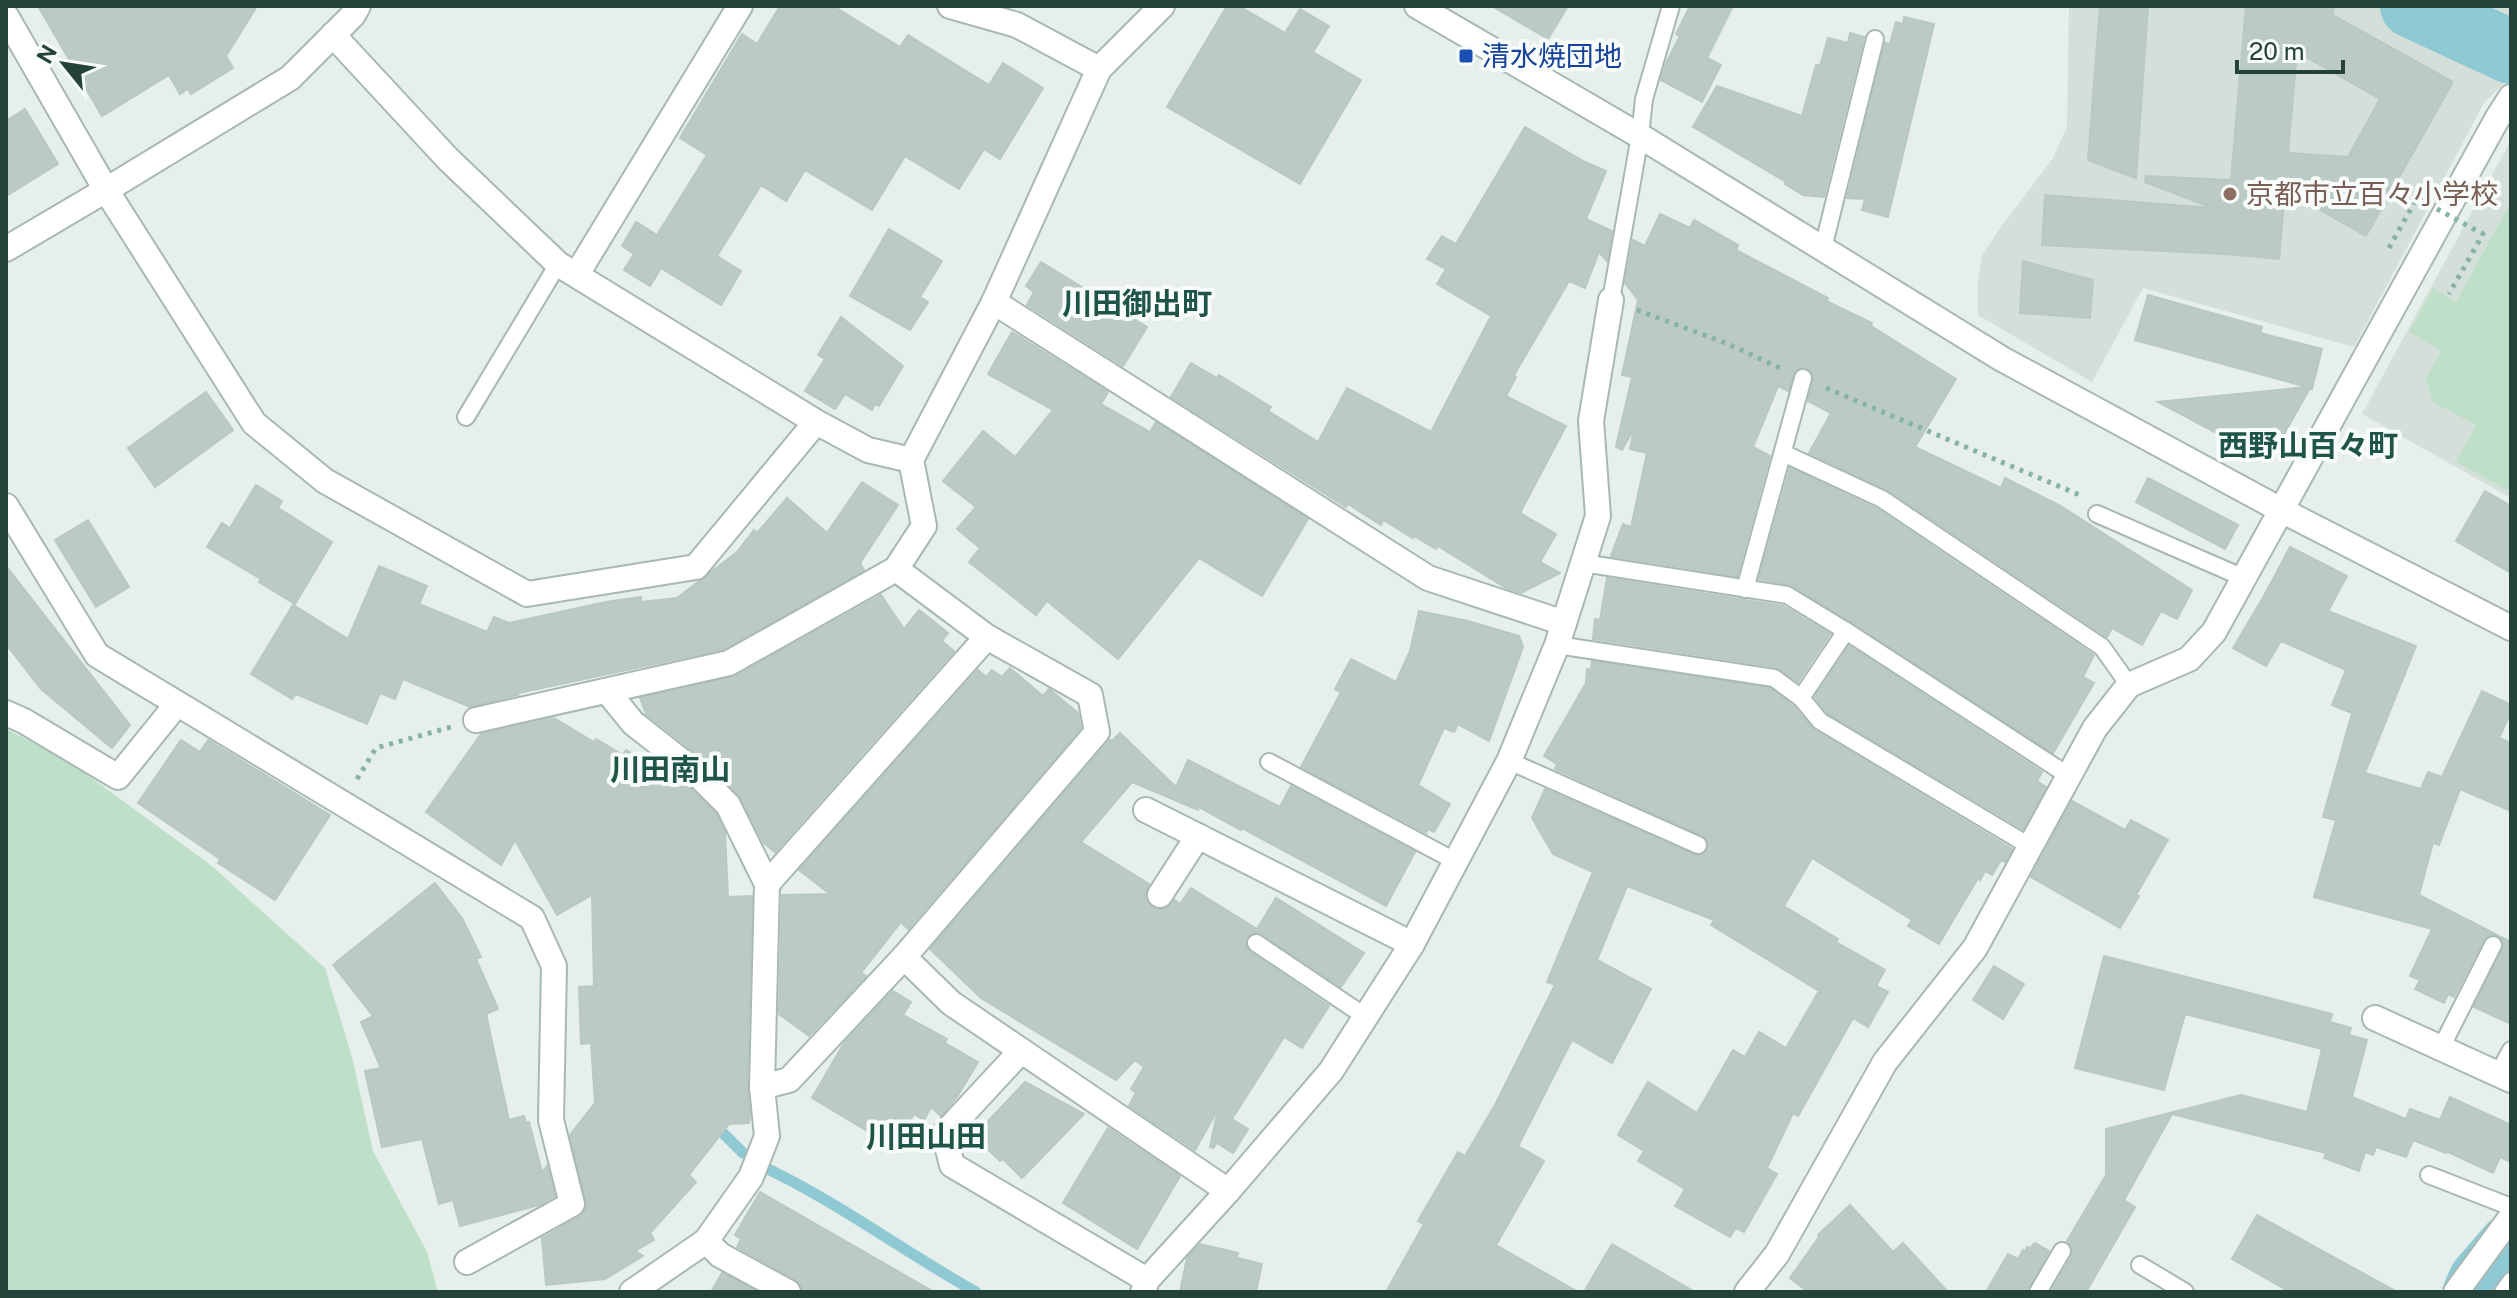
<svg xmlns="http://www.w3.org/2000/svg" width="2517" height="1298" font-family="'Public Sans','Noto Sans JP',sans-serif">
<rect width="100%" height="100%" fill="#e6efeb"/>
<g fill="#d4dfda">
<polygon points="2069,6 2511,6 2511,76 2484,103 2354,347 2143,288 2092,382 1978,315 1978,280 1982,256 1998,231 2053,158 2067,127"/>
<polygon points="2511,140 2511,498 2362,414"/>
</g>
<g fill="#bfe0c8">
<polygon points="2511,202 2511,492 2456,462 2476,425 2433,402 2426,379 2441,351 2409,332 2433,288 2456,302"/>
<polygon points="6,729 67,760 212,866 325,968 352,1057 373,1151 427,1252 438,1292 6,1292"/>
</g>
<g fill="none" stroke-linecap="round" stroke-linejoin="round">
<g stroke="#8ec9d4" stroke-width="11">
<polyline points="712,1122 743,1153"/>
<path d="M770,1170C842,1205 906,1253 976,1292"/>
</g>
<g stroke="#8ec9d4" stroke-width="64">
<polyline points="2412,6 2511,52"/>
<polyline points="2475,1292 2480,1281 2511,1245"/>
</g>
</g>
<g fill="#bbcac4" stroke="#b8c9c2" stroke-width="2" fill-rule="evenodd">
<polygon points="38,6 257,6 226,56 233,68 191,94 188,89 180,94 169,75 102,116"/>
<polygon points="780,6 833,6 900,47 908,35 989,85 1003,63 1043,88 1000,159 984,149 959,189 905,156 872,210 805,170 786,201 761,185 717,256 741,271 721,305 661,268 650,286 624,270 634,254 622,246 636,222 657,235 707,155 680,138 742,34 757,44"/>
<polygon points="1227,6 1239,6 1285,33 1300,9 1329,26 1313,52 1361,80 1300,184 1167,107"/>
<polygon points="1492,6 1568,6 1548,39"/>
<polygon points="1690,6 1733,6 1707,58 1721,65 1702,102 1661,80 1666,63 1680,36 1676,34"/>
<polygon points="2100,6 2148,6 2136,178 2088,160"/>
<path d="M2246,6H2334L2333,15L2453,82L2366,236L2285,190L2279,259L2225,254L2042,245L2045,195L2213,208L2145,182L2146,176L2231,180ZM2297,52L2380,99L2348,157L2288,153Z"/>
<polygon points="1904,17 1934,24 1888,217 1862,210 1865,199 1847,198 1885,43 1890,44 1896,22 1903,24"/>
<polygon points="1850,33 1864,37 1824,197 1803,195 1785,184 1786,182 1693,127 1717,86 1802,116 1816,65 1820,66 1828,38 1848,43"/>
<polygon points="25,109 58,164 6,196 6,121"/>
<polygon points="1525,127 1585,162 1606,171 1586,219 1612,231 1607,261 1599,252 1585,288 1569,281 1514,375 1516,377 1506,396 1566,426 1520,513 1556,534 1540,562 1560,573 1521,593 1506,588 1438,546 1436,549 1414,536 1413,538 1383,520 1381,525 1348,504 1346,507 1171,397 1191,363 1217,378 1219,375 1250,394 1271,407 1268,411 1318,442 1347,388 1431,432 1491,316 1437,284 1446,269 1427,259 1442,236 1456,244"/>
<polygon points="1660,214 1690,228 1694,220 1738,245 1736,250 1828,298 1826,301 1872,323 1871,326 1956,379 1915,447 2001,488 2005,478 2059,505 2192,590 2177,619 2161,611 2142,645 2112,628 2107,637 1888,490 1809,453 1831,413 1808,401 1814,376 1810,370 1805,367 1795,371 1788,391 1778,386 1753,447 1770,456 1737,576 1611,556 1623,524 1631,527 1647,453 1630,449 1634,429 1622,450 1616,447 1632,377 1622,375 1638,300 1625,283 1633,240 1645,246"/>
<polygon points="889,229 942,261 920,297 928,302 910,330 850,296"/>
<polygon points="2023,261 2093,280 2090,318 2020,313"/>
<polygon points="1041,262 1147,327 1123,366 1027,305 1034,292 1026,286"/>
<polygon points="2148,295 2262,327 2260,333 2322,349 2312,389 2310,388 2269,461 2158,402 2307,387 2135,340"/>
<polygon points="841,317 903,366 879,406 875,404 872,410 845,394 835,409 805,391 825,359 818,355"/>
<polygon points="1012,332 1108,392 1101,404 1150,432 1156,422 1308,519 1262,596 1199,558 1118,659 1047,601 1036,615 969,562 980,548 957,529 976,507 943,481 983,431 1015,457 1053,410 988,374"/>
<polygon points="206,392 233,430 155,487 128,448"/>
<polygon points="1790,468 1877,509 2094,655 2083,677 2094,683 2053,753 1793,586 1759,579"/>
<polygon points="2148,478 2238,525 2225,549 2136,502"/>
<polygon points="862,482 898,505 860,563 864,570 724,649 514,694 517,695 470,707 403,679 395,699 380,693 367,724 296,694 292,699 251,674 293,605 348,639 379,566 427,586 419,604 487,632 494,617 509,623 606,602 641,597 641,602 677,598 737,552 754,530 757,533 787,498 827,533"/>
<polygon points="256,485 282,501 278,508 332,542 295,604 259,582 261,579 207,547 222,523 230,528"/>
<polygon points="2485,491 2511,506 2511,573 2456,541"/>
<polygon points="88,520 129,587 96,607 55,540"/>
<polygon points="2290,547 2347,576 2328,611 2416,646 2365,773 2421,789 2428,772 2442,777 2482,691 2511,705 2511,712 2499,738 2511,743 2511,811 2460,789 2439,845 2433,843 2419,895 2511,942 2511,1024 2474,1007 2503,949 2504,944 2499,936 2492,934 2484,939 2454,997 2448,994 2444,1003 2415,989 2420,980 2410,976 2432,929 2314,897 2336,820 2323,817 2352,713 2332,705 2346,670 2281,641 2266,666 2233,648 2264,596"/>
<polygon points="6,566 130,725 112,748 41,689 6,644"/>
<polygon points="1607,578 1783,606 1830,634 1798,682 1776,667 1593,639 1595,619 1600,620"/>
<polygon points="881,595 904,629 919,610 948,633 942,641 954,651 775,852 764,843 739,795 703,759 646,714 640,698 736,676"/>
<polygon points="1419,611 1468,621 1519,636 1523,647 1489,741 1458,724 1454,732 1444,728 1418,785 1450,804 1434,832 1428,829 1426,833 1301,767 1341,692 1335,689 1351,659 1396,682 1410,651"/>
<polygon points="1849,646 2042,772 2037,781 2046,787 2023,829 1827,713 1815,697"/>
<polygon points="1592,661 1770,688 1793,706 1814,730 2012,849 2005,862 2001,860 1992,875 1985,871 1980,880 1978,878 1939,944 1908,926 1912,920 1812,858 1784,906 1838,939 1836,942 1885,970 1876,986 1888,992 1868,1027 1853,1018 1798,1116 1793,1113 1767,1168 1777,1174 1744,1232 1736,1228 1730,1237 1675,1206 1685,1189 1638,1161 1644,1151 1618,1135 1648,1082 1697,1113 1733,1050 1745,1057 1759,1032 1786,1048 1819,991 1711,925 1714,920 1627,886 1597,960 1651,989 1612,1063 1572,1040 1518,1146 1544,1161 1496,1245 1578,1292 1386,1292 1424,1224 1418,1221 1458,1152 1465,1156 1496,1103 1555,985 1547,982 1593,872 1553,854 1532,818 1545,789 1694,855 1704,854 1708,849 1707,839 1702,835 1555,769 1557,764 1544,756 1586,683 1587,669 1591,670"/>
<polygon points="1010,668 1043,696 1049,689 1078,713 1081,728 908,929 901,922 861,973 866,976 809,1036 779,1014 782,895 830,894 799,870 978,670 986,677 992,670 1002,677"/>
<polygon points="554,718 594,742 596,739 623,755 626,750 667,773 664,767 684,782 716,814 725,833 728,897 752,896 747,1087 750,1114 749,1123 729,1124 689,1175 696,1182 650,1233 654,1240 635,1251 643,1256 605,1279 546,1285 542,1238 579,1217 587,1206 570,1135 595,1103 591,1043 581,1044 579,987 594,986 592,895 557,915 515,840 501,865 426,812 481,734"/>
<polygon points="1120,733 1176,787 1188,760 1280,807 1291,786 1415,852 1386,906 1242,828 1241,830 1199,807 1198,810 1132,782 1081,842 1149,884 1145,895 1147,902 1153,908 1166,909 1175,900 1180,904 1191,888 1257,929 1276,898 1364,953 1341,987 1262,934 1252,933 1247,938 1246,947 1250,952 1329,1006 1302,1048 1284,1037 1232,1119 1248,1129 1233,1153 1217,1143 1213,1148 1210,1147 1218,1109 1195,1150 1129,1106 1136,1093 1131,1089 1144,1067 1135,1060 1116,1080 981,998 930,949 1110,740 1112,741"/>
<polygon points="181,740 200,752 208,740 330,815 275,900 218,863 220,859 138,803"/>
<polygon points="2072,801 2125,830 2131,820 2168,840 2136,895 2139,896 2120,928 2031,877"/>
<polygon points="435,883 462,918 481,957 476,959 498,1009 486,1014 509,1120 524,1116 526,1123 529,1122 542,1172 547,1166 555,1196 539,1205 460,1226 453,1200 439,1204 422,1139 382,1147 365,1071 381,1068 361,1022 373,1016 333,965"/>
<polygon points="2104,956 2332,1014 2330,1022 2351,1028 2349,1035 2367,1040 2352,1097 2406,1119 2410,1109 2440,1120 2450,1097 2511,1125 2511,1162 2500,1157 2493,1173 2446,1151 2446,1153 2413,1140 2406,1157 2376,1147 2373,1155 2365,1152 2359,1171 2324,1158 2326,1153 2172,1114 2124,1200 2135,1207 2086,1292 2051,1292 2072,1256 2072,1246 2067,1241 2106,1175 2106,1129 2241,1095 2307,1112 2322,1049 2185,1014 2164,1090 2075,1068"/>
<polygon points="1994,966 2024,984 2003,1019 1973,1000"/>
<polygon points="893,991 911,1002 903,1015 947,1039 945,1043 978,1062 957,1097 941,1116 931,1107 924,1120 914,1114 905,1131 899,1128 889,1144 812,1098 844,1043"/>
<polygon points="1025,1082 1084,1114 1022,1178 1003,1159 1000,1161 974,1136"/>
<polygon points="1108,1128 1180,1176 1137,1249 1063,1203"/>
<polygon points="760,1192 934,1292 803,1292 801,1285 795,1279 737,1247 741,1239 735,1235"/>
<polygon points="1850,1205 1893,1252 1903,1243 1948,1292 1808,1292 1790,1278 1819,1237 1818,1235"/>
<polygon points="2257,1215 2397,1292 2290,1292 2232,1259"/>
<polygon points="2035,1243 2049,1251 2027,1292 1986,1292 2008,1254 2018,1259 2023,1250 2025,1252 2027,1247 2030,1248"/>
<polygon points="1200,1244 1238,1253 1237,1258 1262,1264 1256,1292 1180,1292 1187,1258"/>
<polygon points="1612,1244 1695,1292 1584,1292"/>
<polygon points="722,1273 757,1292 711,1292"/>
</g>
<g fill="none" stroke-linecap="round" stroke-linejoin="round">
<defs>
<g id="service">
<polyline points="1823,248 1875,39"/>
<polyline points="1611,300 1640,136 1644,99 1671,6"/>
<polyline points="466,417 558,264"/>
<polyline points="1783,453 1882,499 2102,647 2129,685"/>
<polyline points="2097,514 2244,578"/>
<polyline points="1583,563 1787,595 1846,631 2069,776"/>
<polyline points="1745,589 1803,378"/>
<polyline points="1557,645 1774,678 1801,698 1820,721 2031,847"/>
<polyline points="1801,698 1846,631"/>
<polyline points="1509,761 1698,845"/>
<polyline points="1269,762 1455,861"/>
<polyline points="1256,943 1366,1017"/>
<polyline points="2441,1048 2493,945"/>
<polyline points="2498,1074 2511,1050"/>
<polyline points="2429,1175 2511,1207"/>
<polyline points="2140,1265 2185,1292"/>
<polyline points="2038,1292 2062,1251"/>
<polyline points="2503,1292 2511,1281"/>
</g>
<g id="minor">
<polyline points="950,6 1017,25 1099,69"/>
<polyline points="6,16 106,190 254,423 325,481 527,594 696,567 816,422"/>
<polyline points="333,35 448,159 558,264 816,422 868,450 911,460"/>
<polyline points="6,249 106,190"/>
<polyline points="577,274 740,6"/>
<polyline points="994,302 1428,578 1564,623"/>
<polyline points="6,506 97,655 532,918 554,966 551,1120 572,1204 467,1262"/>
<polyline points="607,691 633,723 694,771 728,805 767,884 762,1087 767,1136 751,1177 706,1241 632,1292"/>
<polyline points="6,713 24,721 118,777 177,704"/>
<polyline points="476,720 729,663 896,569 924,526 911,460 994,302 1099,69 1162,6"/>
<polyline points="1146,810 1412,944"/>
<polyline points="767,884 987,637"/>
<polyline points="1160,895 1198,836"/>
<polyline points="904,957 951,1003 1228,1191"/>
<polyline points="2375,1018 2511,1080"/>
<polyline points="1021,1051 944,1134 952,1165 1147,1280"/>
<polyline points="762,1087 789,1080 904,957 1097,732 1090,695 987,637 896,569"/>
<polyline points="706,1241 720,1255 788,1292"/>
<polyline points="1143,1292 1147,1280 1228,1191 1331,1071 1412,944 1509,761 1557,645 1598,516 1591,421 1611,300"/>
<polyline points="1747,1292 1777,1254 1885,1062 1975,948 2095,728 2129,685 2189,659 2214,632 2497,119 2511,97"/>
<polyline points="2456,1292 2511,1217"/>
</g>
<g id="tertiary">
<polyline points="1417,6 1640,136 2002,359 2281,510 2511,628"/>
<polyline points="106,190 290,78 353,15 358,6"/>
</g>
</defs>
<use href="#service" stroke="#a8b8b2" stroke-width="20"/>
<use href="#minor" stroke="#a8b8b2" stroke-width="28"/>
<use href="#tertiary" stroke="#a8b8b2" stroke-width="28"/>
<g stroke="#86b3a5" stroke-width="5" stroke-dasharray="4 6" stroke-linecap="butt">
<polyline points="1637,310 1728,344 1780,368"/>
<polyline points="1826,388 2082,496"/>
<polyline points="357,779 376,748 451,727"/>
</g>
<use href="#service" stroke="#fff" stroke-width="16"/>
<use href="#minor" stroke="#fff" stroke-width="24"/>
<use href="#tertiary" stroke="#fff" stroke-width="24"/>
<polyline stroke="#86b3a5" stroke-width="5" stroke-dasharray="4 6" stroke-linecap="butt" points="2389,248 2417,198 2483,234 2449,294"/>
</g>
<rect fill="#1a4fb4" stroke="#f7fbf9" stroke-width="3" x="1458" y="48" width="16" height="16" rx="4"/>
<circle fill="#8d6e63" stroke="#f7fbf9" stroke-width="3" cx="2230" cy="194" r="8"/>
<g text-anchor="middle" stroke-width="8" stroke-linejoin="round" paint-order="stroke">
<g font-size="28" fill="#164399" stroke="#f7fbf9" text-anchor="start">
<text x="1482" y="66">清水焼団地</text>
</g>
<g font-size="28" fill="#785e54" stroke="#f7fbf9" text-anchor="start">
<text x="2246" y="204">京都市立百々小学校</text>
</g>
<g font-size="30" font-weight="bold" fill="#1f5548" stroke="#f7fbf9">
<text x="1137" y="314">川田御出町</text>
<text x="2308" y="456">西野山百々町</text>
<text x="670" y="780">川田南山</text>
<text x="926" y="1147">川田山田</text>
</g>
</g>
<rect width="2517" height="1298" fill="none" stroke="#24423a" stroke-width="16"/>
<g transform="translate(64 64) rotate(300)" stroke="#f7fbf9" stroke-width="6" paint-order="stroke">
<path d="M0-6L14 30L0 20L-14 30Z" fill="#24423a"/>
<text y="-12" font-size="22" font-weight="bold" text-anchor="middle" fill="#24423a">N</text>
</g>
<path d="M2237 60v12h106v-12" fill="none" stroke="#24423a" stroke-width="4"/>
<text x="2249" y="60" font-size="24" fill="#24423a" stroke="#f7fbf9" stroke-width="6" paint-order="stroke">20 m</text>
</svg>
